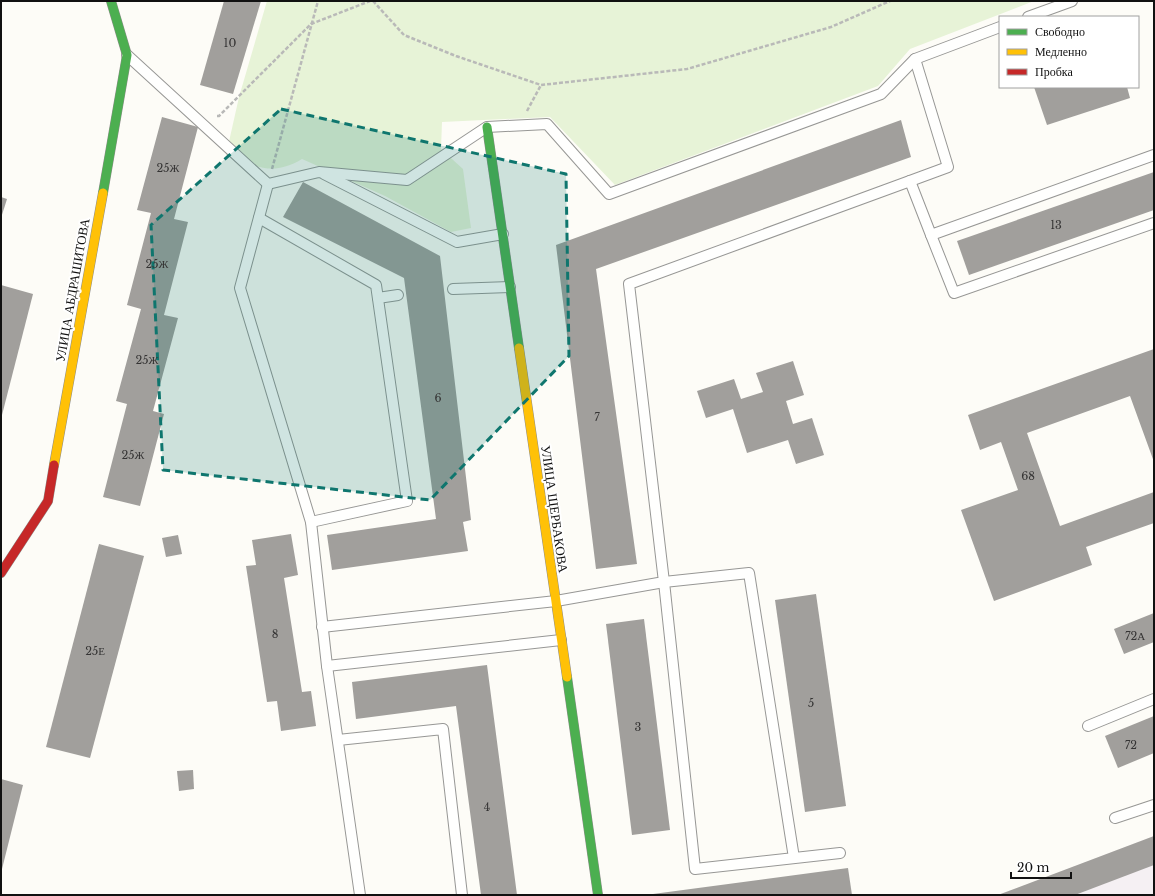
<svg xmlns="http://www.w3.org/2000/svg" width="1155" height="896" font-family="'Libre Baskerville',serif">
<rect width="100%" height="100%" fill="#fdfcf7"/>
<polygon fill="#f5f0f3" points="1154,836 1154,895 997,895 1023,886"/>
<path fill="#e7f3d7" d="M267,1H1034L910,49L878,86L615,185L550,117L442,122L441,149L463,169L471,228L451,232L385,196L302,159C272,177 256,166 226,155L239,97Z"/>
<g fill="#a19f9c">
<polygon points="224,1 261,1 233,94 200,85"/>
<polygon points="1034,87 1127,87 1130,98 1047,125"/>
<polygon points="162,117 198,127 174,219 188,222 164,315 178,318 153,411 164,414 140,506 103,497 127,404 116,401 141,309 127,305 151,213 137,210"/>
<polygon points="901,120 911,157 596,269 637,564 596,569 556,245"/>
<polygon points="1154,172 1154,210 969,275 957,241"/>
<polygon points="303,182 440,256 471,520 463,522 468,551 332,570 327,535 436,519 404,278 283,217"/>
<polygon points="1,197 7,199 1,218"/>
<polygon points="1,285 33,294 2,415 1,414"/>
<polygon points="1154,349 1154,462 1130,396 1027,433 1060,526 1154,492 1154,523 1086,547 1092,565 994,601 961,510 1018,490 1001,442 980,450 968,415"/>
<polygon points="793,361 804,395 786,401 793,424 812,418 824,455 796,464 788,440 747,453 733,409 706,418 697,391 734,379 741,399 763,392 756,373"/>
<polygon points="291,534 298,575 284,578 302,692 311,691 316,726 281,731 277,701 267,702 246,566 256,565 252,540"/>
<polygon points="178,535 182,554 166,557 162,538"/>
<polygon points="99,544 144,556 90,758 46,747"/>
<polygon points="816,594 846,806 805,812 775,600"/>
<polygon points="1154,613 1154,642 1124,654 1114,629"/>
<polygon points="644,619 670,830 632,835 606,624"/>
<polygon points="487,665 517,895 481,895 456,706 356,719 352,682"/>
<polygon points="1154,716 1154,753 1118,768 1105,736"/>
<polygon points="193,770 194,789 179,791 177,771"/>
<polygon points="1,779 23,785 2,869 1,869"/>
<polygon points="1154,836 1154,865 1075,895 998,895"/>
<polygon points="848,868 852,895 653,895 653,894"/>
</g>
<g fill="none" stroke-linecap="round" stroke-linejoin="round">
<defs>
<g id="lane">
<polyline points="1028,17 1072,1"/>
<polyline points="127,55 268,184 319,172 407,180 487,127 547,124 609,194 881,94 915,59 1000,27"/>
<polyline points="915,59 948,167 910,181 931,235 1154,155"/>
<polyline points="324,174 457,242 503,234"/>
<polyline points="268,184 240,288 311,522 327,666 360,895"/>
<polyline points="259,218 376,285 407,501 311,522"/>
<polyline points="931,235 954,293 1154,223"/>
<polyline points="453,289 510,287"/>
<polyline points="378,298 398,295"/>
<polyline points="322,627 556,601 664,582 629,284 910,181"/>
<polyline points="327,666 561,640"/>
<polyline points="1088,726 1154,699"/>
<polyline points="338,740 443,729 462,895"/>
<polyline points="1115,818 1154,805"/>
<polyline points="794,858 749,573 664,582 695,869 840,853"/>
</g>
<g id="fast">
<polyline points="487,127 519,348"/>
<polyline points="103,193 127,55 111,1"/>
<polyline points="567,677 598,895"/>
</g>
<g id="slow">
<polyline points="519,348 567,677"/>
<polyline points="54,465 103,193"/>
</g>
<polyline id="jam" points="1,573 48,501 54,465"/>
</defs>
<use href="#lane" stroke="#979795" stroke-width="12"/>
<use href="#fast" stroke="#8e8d8b" stroke-width="10"/>
<use href="#slow" stroke="#8e8d8b" stroke-width="10"/>
<use href="#jam" stroke="#8e8d8b" stroke-width="10"/>
<g stroke="#b9b9b8" stroke-width="2.5" stroke-dasharray="4 2" stroke-linecap="butt">
<polyline points="373,1 404,35 456,56 541,85 687,69 831,27 890,1"/>
<polyline points="527,111 541,85"/>
<polyline points="217,116 219,116 311,24 370,1"/>
<polyline points="272,169 318,1"/>
</g>
<use href="#lane" stroke="#fffffe" stroke-width="10"/>
<use href="#fast" stroke="#4caf50" stroke-width="9"/>
<use href="#slow" stroke="#ffc107" stroke-width="9"/>
<use href="#jam" stroke="#c62828" stroke-width="9"/>
</g>
<path fill="#0f766e" fill-opacity="0.2" stroke="#0f766e" stroke-width="3" stroke-dasharray="8 5" stroke-linejoin="round" d="M281,109L566,174L569,356L430,500L163,470L151,225Z"/>
<g text-anchor="middle" stroke-width="4" stroke-linejoin="round" paint-order="stroke">
<g font-size="11" fill="#353434">
<text x="230" y="47">10</text>
<text x="168" y="172">25Ж</text>
<text x="1056" y="229">13</text>
<text x="157" y="268">25Ж</text>
<text x="147" y="364">25Ж</text>
<text x="438" y="402">6</text>
<text x="597" y="421">7</text>
<text x="133" y="459">25Ж</text>
<text x="1028" y="480">68</text>
<text x="275" y="638">8</text>
<text x="1135" y="640">72А</text>
<text x="95" y="655">25Е</text>
<text x="811" y="707">5</text>
<text x="638" y="731">3</text>
<text x="1131" y="749">72</text>
<text x="487" y="811">4</text>
</g>
<g font-size="13" fill="#111" stroke="#fff">
<text transform="translate(72 290) rotate(-80)" y="5">УЛИЦА АБДРАШИТОВА</text>
<text transform="translate(555 509) rotate(82)" y="5">УЛИЦА ЩЕРБАКОВА</text>
</g>
</g>
<rect width="1155" height="896" fill="none" stroke="#111111" stroke-width="4"/>
<rect x="999" y="16" width="140" height="72" fill="#ffffff" stroke="#a0a0a0"/>
<rect x="1007" y="29" width="20" height="6" fill="#4caf50" stroke="#a0a0a0"/>
<text x="1035" y="36" font-size="12" fill="#111111">Свободно</text>
<rect x="1007" y="49" width="20" height="6" fill="#ffc107" stroke="#a0a0a0"/>
<text x="1035" y="56" font-size="12" fill="#111111">Медленно</text>
<rect x="1007" y="69" width="20" height="6" fill="#c62828" stroke="#a0a0a0"/>
<text x="1035" y="76" font-size="12" fill="#111111">Пробка</text>
<path d="M1011 872v6h60v-6" fill="none" stroke="#111111" stroke-width="2"/>
<text x="1017" y="872" font-size="12" fill="#111111" stroke="#ffffff" stroke-width="3" paint-order="stroke">20 m</text>
</svg>
